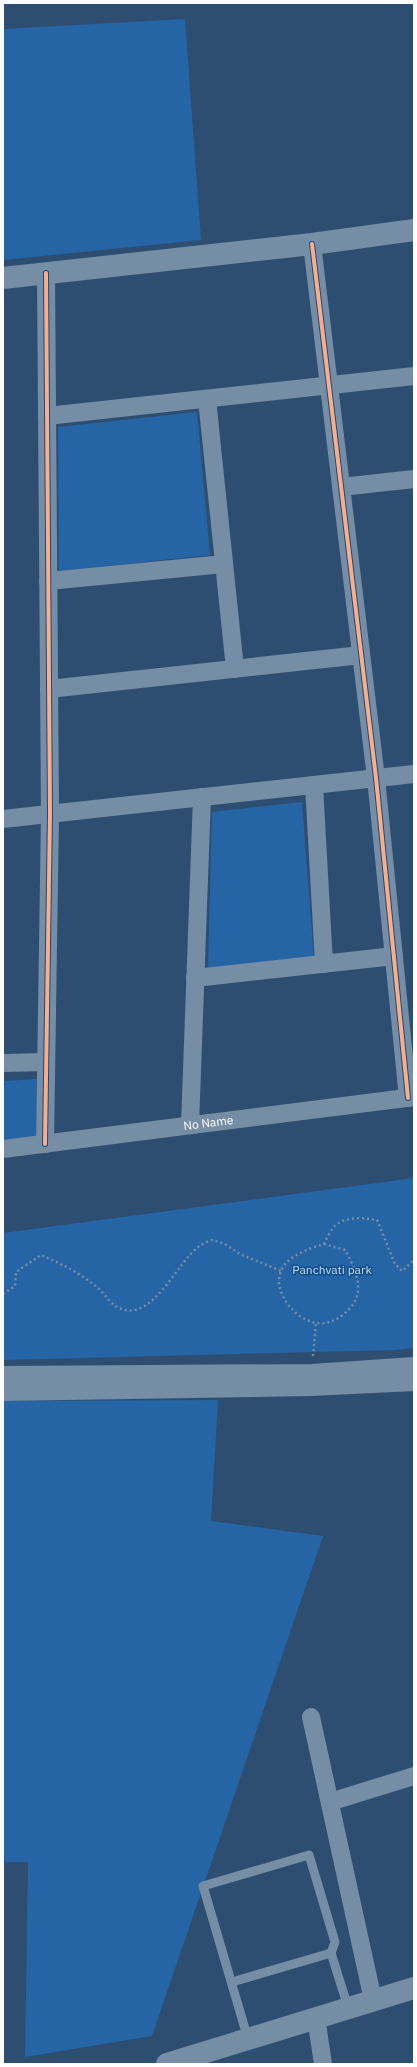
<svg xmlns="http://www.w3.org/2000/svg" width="417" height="2067" font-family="'IBM Plex Sans',sans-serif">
<rect width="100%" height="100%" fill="#2e4e71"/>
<g fill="#2564a5">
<polygon points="185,19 201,240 3,260 3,29"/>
<polygon points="197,412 210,555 59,571 58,427"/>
<polygon points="302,802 314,958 208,968 212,812"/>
<polygon points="38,1079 36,1136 3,1140 3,1081"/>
<polygon points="414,1178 414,1348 395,1350 3,1360 3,1233"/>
<polygon points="218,1400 211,1521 323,1536 152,2036 25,2057 28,1862 3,1862 3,1401"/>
</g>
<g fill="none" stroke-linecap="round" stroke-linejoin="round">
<g stroke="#758da5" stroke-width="2.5" stroke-dasharray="2 3" stroke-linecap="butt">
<path d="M324,1244L345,1250C354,1266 366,1290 351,1307C342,1317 331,1325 317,1323C296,1321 272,1292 281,1271C287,1256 310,1248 324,1244Z"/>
<path d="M324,1244C327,1238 331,1229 336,1225C347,1216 364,1218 377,1220L395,1264L402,1271L414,1260"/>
<path d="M3,1294L15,1286L16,1272L41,1255C62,1264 82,1274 99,1289C106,1295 110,1304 119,1308C153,1324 178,1259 201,1245C204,1243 209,1241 212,1240L225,1244L240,1254L281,1271"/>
<polyline points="313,1356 316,1323"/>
</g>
<g stroke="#758da5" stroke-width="9">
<polyline points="232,1982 331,1953"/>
<polyline points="248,2039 203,1886 309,1855 335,1942 331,1953 348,2007"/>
</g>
<g stroke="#758da5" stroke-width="18">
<polyline points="312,244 376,778 408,1098"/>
<polyline points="207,399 235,669"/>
<polyline points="47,416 414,376"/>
<polyline points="341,487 414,479"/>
<polyline points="48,581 224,564"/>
<polyline points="49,689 361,655"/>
<polyline points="314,785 324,964"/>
<polyline points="3,819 414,774"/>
<polyline points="195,978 394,956"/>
<polyline points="3,1063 46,1062"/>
<polyline points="190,1125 202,797"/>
<polyline points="45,1144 50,814 46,273"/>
<path id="s1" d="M3,1149L414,1097"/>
<polyline points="3,1375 312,1373 414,1366"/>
<polyline points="3,1392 311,1387 414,1382"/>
<polyline points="311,1717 373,2000"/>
<polyline points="330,1802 414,1776"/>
<polyline points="316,2017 323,2064"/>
</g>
<g stroke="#758da5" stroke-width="22">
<polyline points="3,278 312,244 414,230"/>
<polyline points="167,2064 414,1988"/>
</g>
<defs>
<g id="cycleway">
<polyline points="312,244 376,778 408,1098"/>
<polyline points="45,1144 50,814 46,273"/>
</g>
</defs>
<use href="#cycleway" stroke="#124d8d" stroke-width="6"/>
<use href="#cycleway" stroke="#ffac80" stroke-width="4"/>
</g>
<g text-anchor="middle" stroke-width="3" stroke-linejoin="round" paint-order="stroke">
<g font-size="12" fill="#fff" stroke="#124d8d">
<text dy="4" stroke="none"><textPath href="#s1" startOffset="207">No Name</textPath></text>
</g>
<g font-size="12" fill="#c2dffc" stroke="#124d8d">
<text x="332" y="1274">Panchvati park</text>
</g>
</g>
<rect width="417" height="2067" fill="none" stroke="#ffffff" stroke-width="8"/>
</svg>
